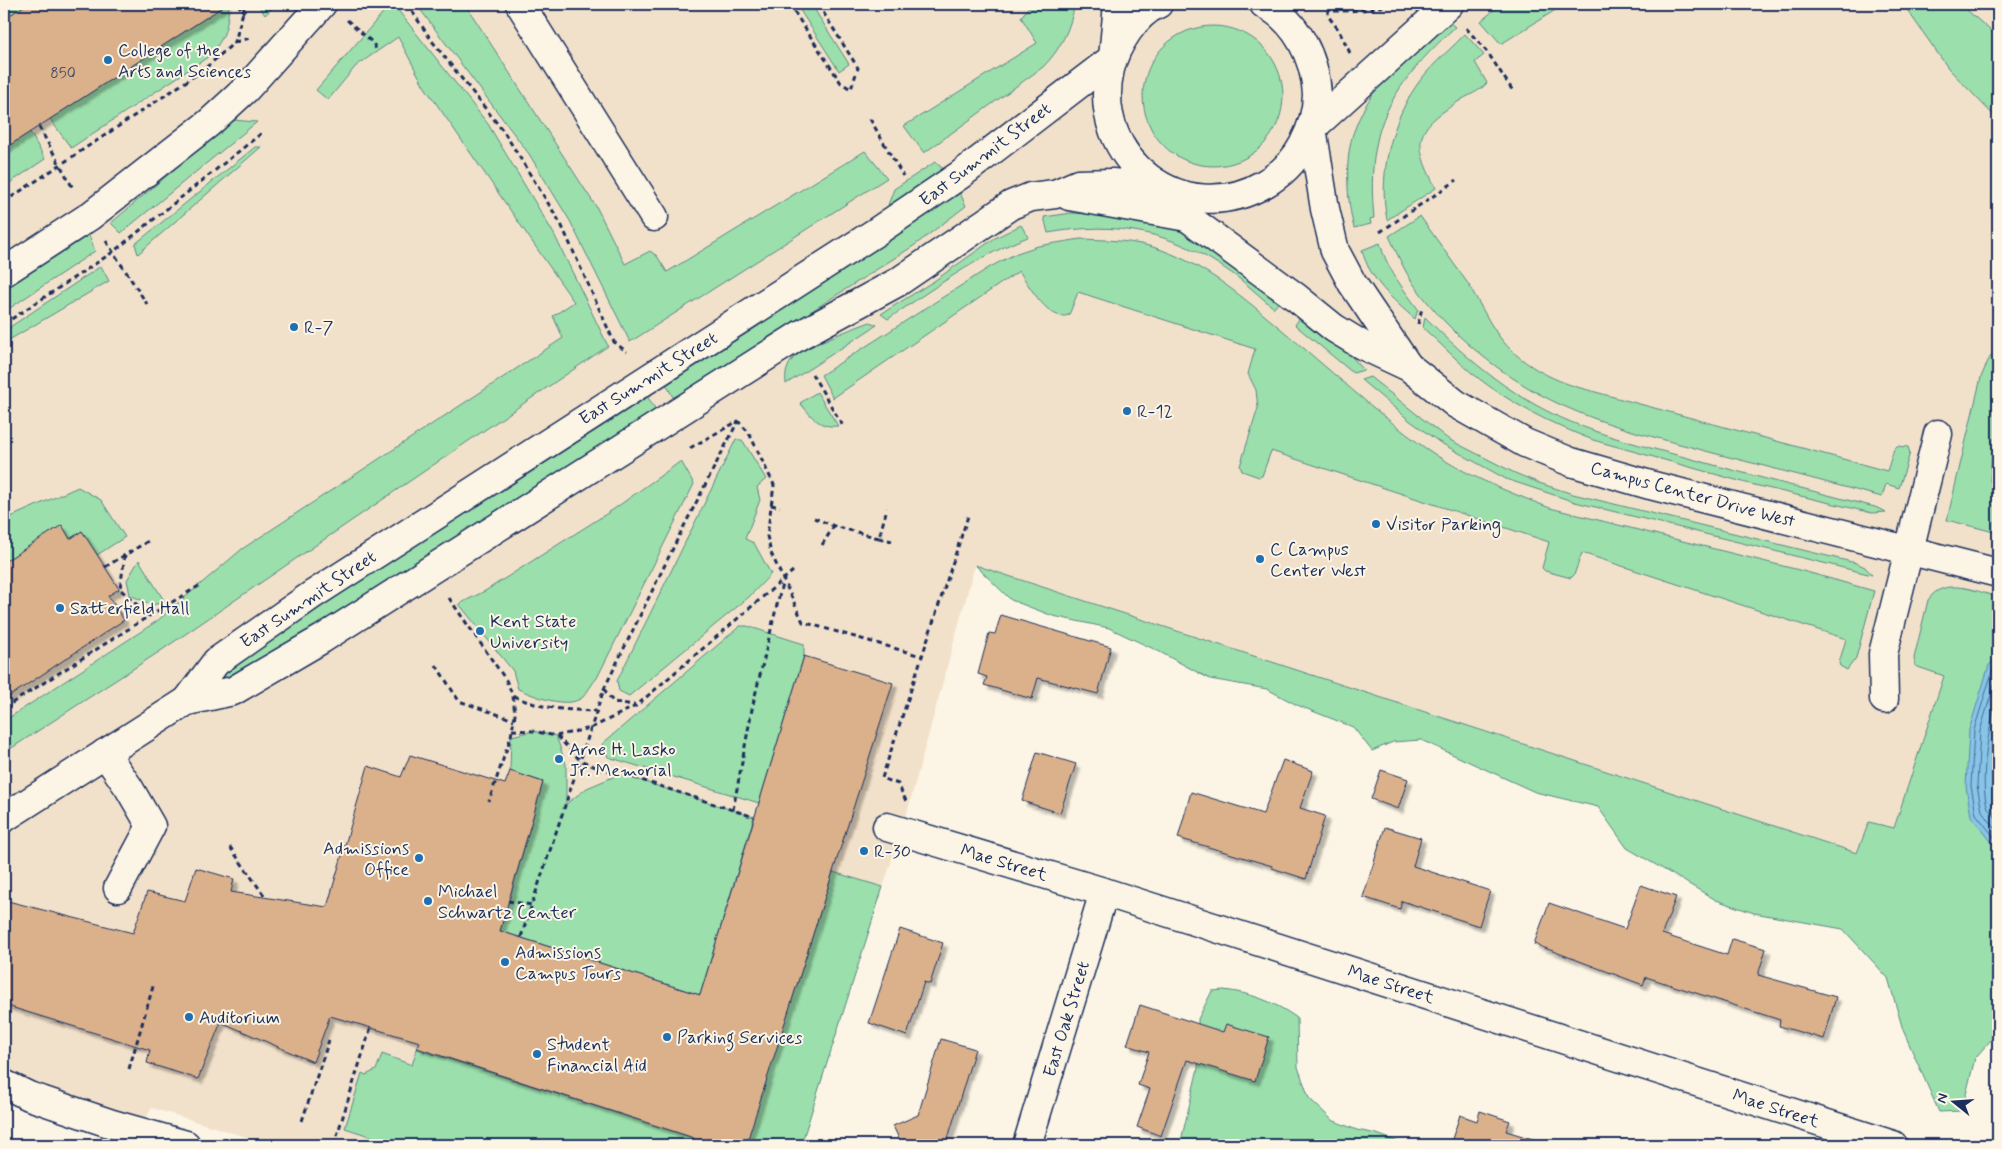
<svg xmlns="http://www.w3.org/2000/svg" width="2002" height="1149" font-family="Mynerve,sans-serif">
<defs>
<filter id="shadow"><feDropShadow dx="4.5" dy="4.5" stdDeviation="1" flood-color="#0004"/></filter>
</defs>
<rect width="100%" height="100%" fill="#fcf5e5"/>
<filter id="ink" filterUnits="userSpaceOnUse"><feTurbulence type="fractalNoise" baseFrequency=".02" numOctaves="2"/><feDisplacementMap in="SourceGraphic" scale="10" xChannelSelector="R" yChannelSelector="G"/><feConvolveMatrix kernelMatrix="1 2 1 2 8 2 1 2 1" color-interpolation-filters="sRGB"/></filter>
<g filter="url(#ink)">
<polygon fill="#f2e1ca" points="4,4 1998,4 1998,897 1857,853 975,565 909,806 801,1145 272,1145 152,1108 138,1131 4,1084"/>
<g fill="#9bdfac" stroke="#5b8785">
<polygon points="4,4 27,4 4,19"/>
<path d="M204,4H227L229,6C227,31 224,39 208,57L71,148L50,119L210,15Z"/>
<polygon points="261,4 277,4 265,15 260,8"/>
<polygon points="416,4 465,4 597,208 625,264 650,251 657,256 667,272 865,151 887,178 630,342 570,221 529,154"/>
<polygon points="796,4 811,4 849,64 839,71"/>
<path d="M1031,4H1075C1070,29 1061,49 1043,67L924,153L904,126L1037,43L1021,17Z"/>
<polygon points="1501,4 1565,4 1501,44 1481,21"/>
<polygon points="1903,4 1960,4 1998,37 1998,120 1948,68"/>
<polygon points="387,8 397,9 488,124 554,234 608,346 162,650 4,753 4,721 157,621 242,549 563,338 553,316 574,302 424,86 398,37 356,66 328,100 316,90"/>
<path d="M1447,20L1455,27C1420,60 1384,97 1376,146C1371,170 1372,195 1374,218L1370,219L1371,224L1354,228C1347,201 1344,158 1354,131C1359,117 1366,104 1374,92Z"/>
<circle cx="1213" cy="96" r="70"/>
<path d="M1465,34L1484,55L1475,62L1487,83C1481,90 1472,94 1464,98C1418,127 1409,137 1436,188L1387,220C1377,171 1394,109 1427,72C1439,58 1453,47 1465,34Z"/>
<polygon points="232,120 257,122 121,233 111,223"/>
<polygon points="30,132 45,159 4,187 4,149"/>
<polygon points="255,147 261,147 138,254 135,244"/>
<polygon points="935,162 946,171 922,189 888,205 894,189"/>
<polygon points="960,193 966,206 915,245 674,399 666,384"/>
<path d="M1072,213C1106,214 1153,220 1185,231L1284,296L1274,308C1259,296 1245,282 1230,272C1172,231 1117,221 1048,233L1044,217Z"/>
<path d="M1420,216C1436,239 1453,262 1469,285C1478,300 1486,317 1496,332C1515,360 1545,377 1577,387L1887,471L1894,449L1897,446L1908,447L1910,453L1899,488L1886,484L1882,497C1825,482 1769,467 1713,453C1662,439 1609,427 1561,405C1505,379 1451,336 1415,286C1404,271 1397,253 1389,236Z"/>
<path d="M1021,225L1028,237C977,256 933,289 888,319L881,314L934,281L995,238Z"/>
<polygon points="89,235 95,251 4,312 4,290"/>
<path d="M1080,239C1107,240 1135,240 1162,250C1208,267 1244,298 1281,329C1328,368 1374,411 1424,447C1462,474 1506,491 1550,508L1803,571L1874,591L1856,658L1847,670L1840,666L1839,663L1846,639L1582,553L1574,575L1571,578L1545,571L1542,568L1549,542L1271,451L1262,476L1259,477L1242,471L1240,466L1258,408L1256,390L1248,374L1255,349L1078,292L1069,315C1049,323 1029,285 1019,271L833,398L821,375L990,267L1017,253L1038,246Z"/>
<path d="M1380,243C1387,269 1402,287 1418,309L1415,319C1393,300 1369,279 1362,250Z"/>
<polygon points="101,266 109,281 4,343 4,331"/>
<polygon points="1303,313 1340,344 1364,370 1353,373 1295,325"/>
<path d="M1425,317C1458,350 1493,381 1534,404C1581,431 1636,444 1688,458C1750,475 1812,491 1875,507L1886,512L1872,513L1750,484L1593,440C1551,424 1509,403 1473,374C1456,360 1440,343 1423,328Z"/>
<path d="M870,322L877,325L786,384C785,375 786,369 791,361C801,347 852,329 870,322Z"/>
<polygon points="1998,344 1998,533 1947,520 1981,377 1988,361"/>
<polygon points="1370,377 1448,439 1515,473 1539,483 1573,494 1856,563 1865,567 1872,575 1575,502 1506,479 1439,442 1409,420 1361,380"/>
<path d="M817,392L838,426C819,428 812,417 800,403Z"/>
<polygon points="647,396 656,410 365,597 223,680 219,681 219,676 366,576"/>
<polygon points="736,439 743,441 766,479 757,487 760,500 745,539 754,543 771,574 749,597 629,696 619,691 617,681"/>
<path d="M681,461L694,484L597,678C592,683 588,692 583,697C568,710 534,696 518,689L513,671L459,604L485,591L614,509Z"/>
<polygon points="78,487 101,500 125,537 97,555 82,531 70,539 62,526 4,562 4,520"/>
<polygon points="139,560 165,602 152,605 130,595 127,580"/>
<path d="M975,565L1857,853L1869,822L1894,828L1944,676L1915,666L1914,658L1928,600C1944,576 1975,591 1998,597V1032L1975,1058L1962,1111L1939,1112L1903,1030L1888,978L1843,929L1754,913L1716,900L1627,848L1598,807L1535,792L1421,740L1393,742L1372,751L1353,727L1297,705L1267,689L1210,679L1158,651L1109,628L1053,616L1011,600Z"/>
<polygon points="740,626 747,626 804,644 804,656 759,803 608,757 602,744"/>
<polygon points="533,731 556,736 566,764 566,804 587,788 620,774 754,817 700,995 500,931 543,782 510,771 511,736"/>
<polygon points="833,872 883,887 801,1145 745,1145"/>
<path d="M1224,990C1251,993 1275,1002 1297,1018L1298,1067L1309,1098L1332,1120L1357,1130L1377,1134L1406,1145H1180L1198,1068V1019L1212,991Z"/>
<polygon points="417,1049 694,1138 691,1145 397,1145 345,1128 362,1073 366,1075 376,1070 382,1054 412,1065"/>
</g>
<g fill="#87c4e7" stroke="#5c88b0">
<polygon points="1998,440 1998,494 1990,481 1992,452"/>
<polygon points="1998,657 1998,850 1971,816 1966,787 1969,730 1989,665"/>
</g>
<g fill="none" stroke-linecap="round" stroke-linejoin="round">
<g stroke="#466b95" stroke-width="1">
<polyline points="1998,663 1993,669 1974,730 1971,786 1976,814 1998,842"/>
<polyline points="1998,672 1980,731 1977,786 1982,811 1998,832"/>
<path d="M1998,695C1990,720 1978,783 1988,808C1990,812 1995,816 1998,820"/>
</g>
</g>
<g fill="#dbb18b" stroke="#1b2f5e" filter="url(#shadow)">
<polygon points="27,4 227,4 4,149 4,19"/>
<polygon points="62,525 70,539 82,531 119,589 108,596 124,620 4,700 4,562"/>
<polygon points="1001,615 1111,647 1098,694 1038,678 1032,699 984,685 987,677 978,674 989,633 995,634"/>
<polygon points="804,656 893,683 746,1145 692,1145 694,1138 417,1048 420,1042 330,1016 313,1062 221,1022 198,1079 147,1063 150,1050 4,1005 4,900 133,933 147,892 185,901 196,868 234,879 231,892 327,907 368,766 401,777 410,755 505,784 510,771 543,782 500,931 700,995"/>
<polygon points="1037,752 1076,764 1060,813 1022,801"/>
<polygon points="1283,760 1313,771 1300,808 1325,816 1306,879 1272,868 1272,866 1178,838 1191,792 1263,814"/>
<polygon points="1381,770 1408,779 1398,809 1371,799"/>
<polygon points="1385,827 1421,838 1413,866 1490,891 1479,926 1402,901 1400,909 1363,897"/>
<polygon points="1641,885 1676,897 1662,934 1727,955 1732,939 1766,949 1758,975 1836,997 1824,1039 1779,1026 1780,1020 1646,977 1643,985 1534,944 1549,903 1625,929"/>
<polygon points="900,929 943,943 930,984 924,982 907,1036 869,1023"/>
<polygon points="1140,1005 1223,1032 1226,1024 1269,1037 1255,1081 1187,1060 1161,1136 1137,1127 1150,1089 1138,1085 1149,1052 1127,1045"/>
<polygon points="941,1039 975,1049 946,1145 902,1145 893,1126 918,1115"/>
<polygon points="1480,1111 1510,1121 1506,1131 1536,1140 1535,1145 1450,1145 1460,1115 1477,1121"/>
</g>
<g fill="none" stroke-linecap="round" stroke-linejoin="round">
<defs>
<g id="minor">
<polyline points="520,4 654,217"/>
<polyline points="1113,58 1118,4"/>
<polyline points="1312,128 1325,209 1335,251 1352,283 1408,366"/>
<polyline points="1171,199 1187,217 1297,298 1334,328 1362,345 1409,367 1456,404 1525,443 1571,462 1650,485 1998,573"/>
<polyline points="4,272 90,216 209,123 246,89 322,4"/>
<polyline points="1884,699 1883,654 1938,434"/>
<polyline points="105,753 129,788 151,826 118,888"/>
<polyline points="887,827 1104,892 1893,1145"/>
<polyline points="4,1084 29,1096 112,1124 186,1145"/>
<polyline points="1027,1145 1104,892"/>
</g>
<g id="major">
<path d="M1158,4C1135,14 1116,45 1110,69C1089,159 1183,231 1264,184C1280,175 1294,162 1303,145C1311,130 1317,112 1317,94C1315,58 1297,21 1264,4"/>
<polyline points="1312,128 1449,4"/>
<polyline points="1069,196 1187,217"/>
<polyline points="187,701 216,662 312,595 876,232 960,175 1113,58"/>
<polyline points="4,818 187,701 233,691 322,639 800,335 898,282 1011,205 1031,197 1055,194 1078,184 1112,183 1163,188"/>
</g>
</defs>
<use href="#minor" stroke="#1b2f5e" stroke-width="31"/>
<use href="#major" stroke="#1b2f5e" stroke-width="31"/>
<g stroke="#1b2f5e" stroke-width="3" stroke-dasharray="5 4" stroke-linecap="butt">
<polyline points="238,4 243,12 245,4"/>
<polyline points="407,4 432,41 504,132 561,224 614,342 627,352"/>
<polyline points="789,4 841,83 851,89 858,68 818,4"/>
<polyline points="347,20 373,43 377,51"/>
<polyline points="1466,28 1488,53 1513,91"/>
<polyline points="235,42 250,38"/>
<path d="M1350,53L1338,29L1328,16V11C1351,11 1368,11 1391,4"/>
<polyline points="870,119 903,176"/>
<polyline points="39,127 74,190"/>
<polyline points="4,202 202,71 235,42 243,12"/>
<polyline points="1380,232 1457,180"/>
<polyline points="106,241 147,304"/>
<polyline points="4,324 113,252 263,132"/>
<polyline points="1418,324 1422,308"/>
<polyline points="812,374 843,426"/>
<polyline points="690,448 738,421 749,433 774,485 767,536 771,553 803,622 921,656"/>
<polyline points="771,505 780,507"/>
<polyline points="814,518 834,526 879,538 887,508"/>
<polyline points="879,538 892,541"/>
<polyline points="822,545 834,526"/>
<polyline points="125,555 120,589 149,616"/>
<polyline points="105,567 150,540"/>
<polyline points="449,598 506,680 513,696 515,715 511,736 489,801"/>
<polyline points="436,665 459,701 514,720"/>
<polyline points="604,689 613,702 635,705"/>
<path d="M514,696C540,709 567,710 596,711"/>
<polyline points="4,708 149,616 202,584"/>
<polyline points="512,730 533,731 556,736 591,728 636,706 793,571"/>
<polyline points="557,736 580,760 600,769 629,776 754,817"/>
<polyline points="906,801 898,784 882,778 969,513"/>
<polyline points="733,810 753,704 783,580"/>
<polyline points="230,847 266,898"/>
<polyline points="508,901 532,905"/>
<polyline points="521,937 604,689 680,534 738,421"/>
<polyline points="129,1069 154,983"/>
<polyline points="302,1121 329,1040"/>
<polyline points="334,1145 371,1027"/>
</g>
<use href="#minor" stroke="#fcf5e5" stroke-width="28"/>
<use href="#major" stroke="#fcf5e5" stroke-width="28"/>
</g>
</g>
<g fill="#1f6fb2" stroke="#fcf5e5" stroke-width="2">
<circle cx="108" cy="60" r="5"/>
<circle cx="294" cy="327" r="5"/>
<circle cx="1127" cy="411" r="5"/>
<circle cx="1376" cy="524" r="5"/>
<circle cx="1260" cy="559" r="5"/>
<circle cx="60" cy="608" r="5"/>
<circle cx="480" cy="631" r="5"/>
<circle cx="559" cy="759" r="5"/>
<circle cx="864" cy="851" r="5"/>
<circle cx="419" cy="858" r="5"/>
<circle cx="428" cy="901" r="5"/>
<circle cx="505" cy="962" r="5"/>
<circle cx="189" cy="1017" r="5"/>
<circle cx="667" cy="1037" r="5"/>
<circle cx="537" cy="1054" r="5"/>
</g>
<g text-anchor="middle" stroke-width="4" stroke-linejoin="round" paint-order="stroke">
<g font-size="15" fill="#4b5069">
<text x="63" y="78">850</text>
</g>
<g font-size="18" fill="#1b2f5e" stroke="#fcf5e5" text-anchor="start">
<text x="118" y="56">College of the<tspan x="118" dy="21">Arts and Sciences</tspan></text>
<text x="304" y="333">R-7</text>
<text x="1137" y="417">R-12</text>
<text x="1386" y="530">Visitor Parking</text>
<text x="1270" y="555">C Campus<tspan x="1270" dy="21">Center West</tspan></text>
<text x="70" y="614">Satterfield Hall</text>
<text x="490" y="627">Kent State<tspan x="490" dy="21">University</tspan></text>
<text x="569" y="755">Arne H. Lasko<tspan x="569" dy="21">Jr. Memorial</tspan></text>
<text x="409" y="854" text-anchor="end">Admissions<tspan x="409" dy="21">Office</tspan></text>
<text x="874" y="857">R-30</text>
<text x="438" y="897">Michael<tspan x="438" dy="21">Schwartz Center</tspan></text>
<text x="515" y="958">Admissions<tspan x="515" dy="21">Campus Tours</tspan></text>
<text x="199" y="1023">Auditorium</text>
<text x="677" y="1043">Parking Services</text>
<text x="547" y="1050">Student<tspan x="547" dy="21">Financial Aid</tspan></text>
</g>
<g font-size="18" fill="#1b2f5e" stroke="#fcf5e5">
<text transform="translate(985 154) rotate(-37)" y="6">East Summit Street</text>
<text transform="translate(648 378) rotate(-32)" y="6">East Summit Street</text>
<text transform="translate(1693 494) rotate(15)" y="6">Campus Center Drive West</text>
<text transform="translate(308 599) rotate(-34)" y="6">East Summit Street</text>
<text transform="translate(1004 862) rotate(17)" y="6">Mae Street</text>
<text transform="translate(1391 984) rotate(18)" y="6">Mae Street</text>
<text transform="translate(1066 1019) rotate(-73)" y="6">East Oak Street</text>
<text transform="translate(1776 1108) rotate(18)" y="6">Mae Street</text>
</g>
</g>
<rect width="2002" height="1149" fill="none" stroke="#fcf5e5" stroke-width="20"/>
<rect x="10" y="10" width="1982" height="1129" fill="none" stroke="#1b2f5e" stroke-width="2" filter="url(#ink)"/>
<g transform="translate(1954 1102) rotate(287)" stroke="#fcf5e5" stroke-width="4" paint-order="stroke">
<path d="M0-4L9 19L0 12L-9 19Z" fill="#1b2f5e"/>
<text y="-8" font-size="14" font-weight="bold" text-anchor="middle" fill="#1b2f5e">N</text>
</g>
</svg>
